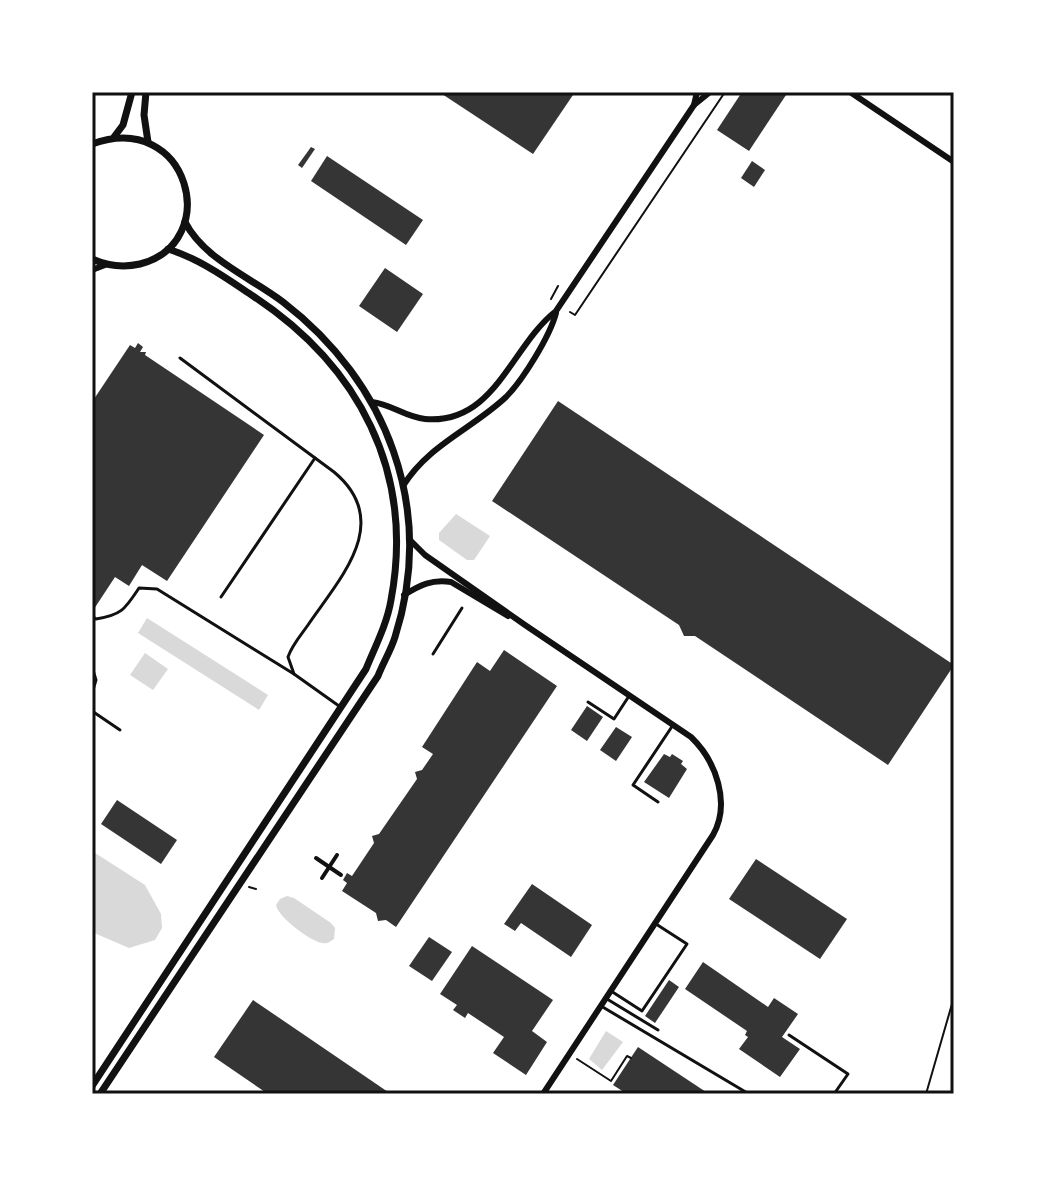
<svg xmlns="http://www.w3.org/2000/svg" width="1046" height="1186" font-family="Roboto,sans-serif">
<rect width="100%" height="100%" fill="#fff"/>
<g fill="#d9d9d9">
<polygon points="456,514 490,536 474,560 467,560 439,540 439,533"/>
<polygon points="147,618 268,695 259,710 138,633"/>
<polygon points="145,653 168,669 153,690 130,675"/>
<polygon points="92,851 145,885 161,914 162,928 155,940 129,948 92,932"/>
<path d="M287,896L294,898L331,923L335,928L334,939C329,942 328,944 322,943C310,941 278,917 276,905L280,899Z"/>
<polygon points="606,1031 623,1042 602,1070 589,1059"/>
</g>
<g fill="#353535">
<polygon points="439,92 575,92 533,154"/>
<polygon points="742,92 788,92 749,151 717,130"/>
<polygon points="311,147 315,149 302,168 298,165"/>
<polygon points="327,156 423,220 406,245 311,181"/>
<polygon points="752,161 765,170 754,187 741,178"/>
<polygon points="385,268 423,294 397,332 359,306"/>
<polygon points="138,343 143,347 140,352 146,352 145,355 264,435 167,581 142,565 129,586 115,577 94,609 92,402 130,345 135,348"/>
<polygon points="558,401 954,665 888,765 695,636 684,636 679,625 492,501"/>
<polygon points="504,650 557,686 396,927 386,920 378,921 376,913 342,891 347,883 343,880 347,873 352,876 374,843 372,836 379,834 417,779 415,772 422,770 433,754 422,747 477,662 490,671"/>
<polygon points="587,706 603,717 587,741 571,730"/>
<polygon points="616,727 632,737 616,761 600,750"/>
<polygon points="664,754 670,757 672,754 683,761 681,764 687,769 669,798 644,782"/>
<polygon points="117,800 177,840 161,864 101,824"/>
<polygon points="756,859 847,919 820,959 729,899"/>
<polygon points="532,884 592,925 571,957 521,923 515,931 504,924"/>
<polygon points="429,937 452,952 432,981 409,966"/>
<polygon points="472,946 553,1000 532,1031 547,1042 526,1075 493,1053 504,1037 468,1013 465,1018 453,1010 457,1005 440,994"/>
<polygon points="703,962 768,1007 774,998 798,1014 782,1037 800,1049 780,1077 739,1049 748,1037 745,1035 747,1031 685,989"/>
<polygon points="669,980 679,987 655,1023 645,1016"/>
<polygon points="253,1000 391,1094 268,1094 214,1057"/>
<polygon points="638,1047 706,1092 704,1094 627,1094 613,1085"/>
</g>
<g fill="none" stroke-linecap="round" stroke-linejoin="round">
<g stroke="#111" stroke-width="2">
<polyline points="551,299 558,286"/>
<polyline points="570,312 575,315 725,92"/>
<polyline points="249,887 256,889"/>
<polyline points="577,1059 611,1081 627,1056 631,1058"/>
<polyline points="926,1094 954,997"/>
</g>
<g stroke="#111" stroke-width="3">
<path d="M180,358L334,472C394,522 340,578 308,625C301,635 292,645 288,657L294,674L339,706"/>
<polyline points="221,597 315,458"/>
<path d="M92,616L96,619C122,615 125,609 139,588L157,589L294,674"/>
<polyline points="433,654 462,608"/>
<polyline points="92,667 96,680 92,693"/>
<polyline points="588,702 614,719 629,696"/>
<polyline points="92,711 120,730"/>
<polyline points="658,802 633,785 673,725"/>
<polyline points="611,991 642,1011 687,944 656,924"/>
<polyline points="607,999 658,1030"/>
<polyline points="601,1006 749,1094"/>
<polyline points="789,1035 848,1074 834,1094"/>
</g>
<g stroke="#111" stroke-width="4">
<polyline points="316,858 341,875"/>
<polyline points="322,878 337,855"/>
</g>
<g stroke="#111" stroke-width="6">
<polyline points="850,92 954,162"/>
<polyline points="694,105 697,92"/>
<polyline points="92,270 105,265"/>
<path d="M372,402C391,404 405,417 425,419C495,425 511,346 556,311L694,105L710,92"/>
<path d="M403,486C428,445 472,429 506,397C523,380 550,336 556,313"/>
<path d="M409,539L425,555L525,625L691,737C716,761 731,803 713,835L543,1094"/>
<path d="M404,595C420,585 432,579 451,582L508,616"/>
</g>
<g stroke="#111" stroke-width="7">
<polyline points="146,92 144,115 148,142"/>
<polyline points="114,137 123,125 132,92"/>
<path d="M92,144C190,109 223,243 140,264C123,268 108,266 92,259"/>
<path d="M92,1086L366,669C375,647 387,624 391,600C415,472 359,366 253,296C226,278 200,259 168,249"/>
<path d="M100,1094L378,676C383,663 391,650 395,637C436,508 387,382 283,302C250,277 204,259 185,222"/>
</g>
</g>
<rect width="1046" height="1186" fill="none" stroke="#ffffff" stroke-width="188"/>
<rect x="94" y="94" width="858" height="998" fill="none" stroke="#111" stroke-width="3"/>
</svg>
